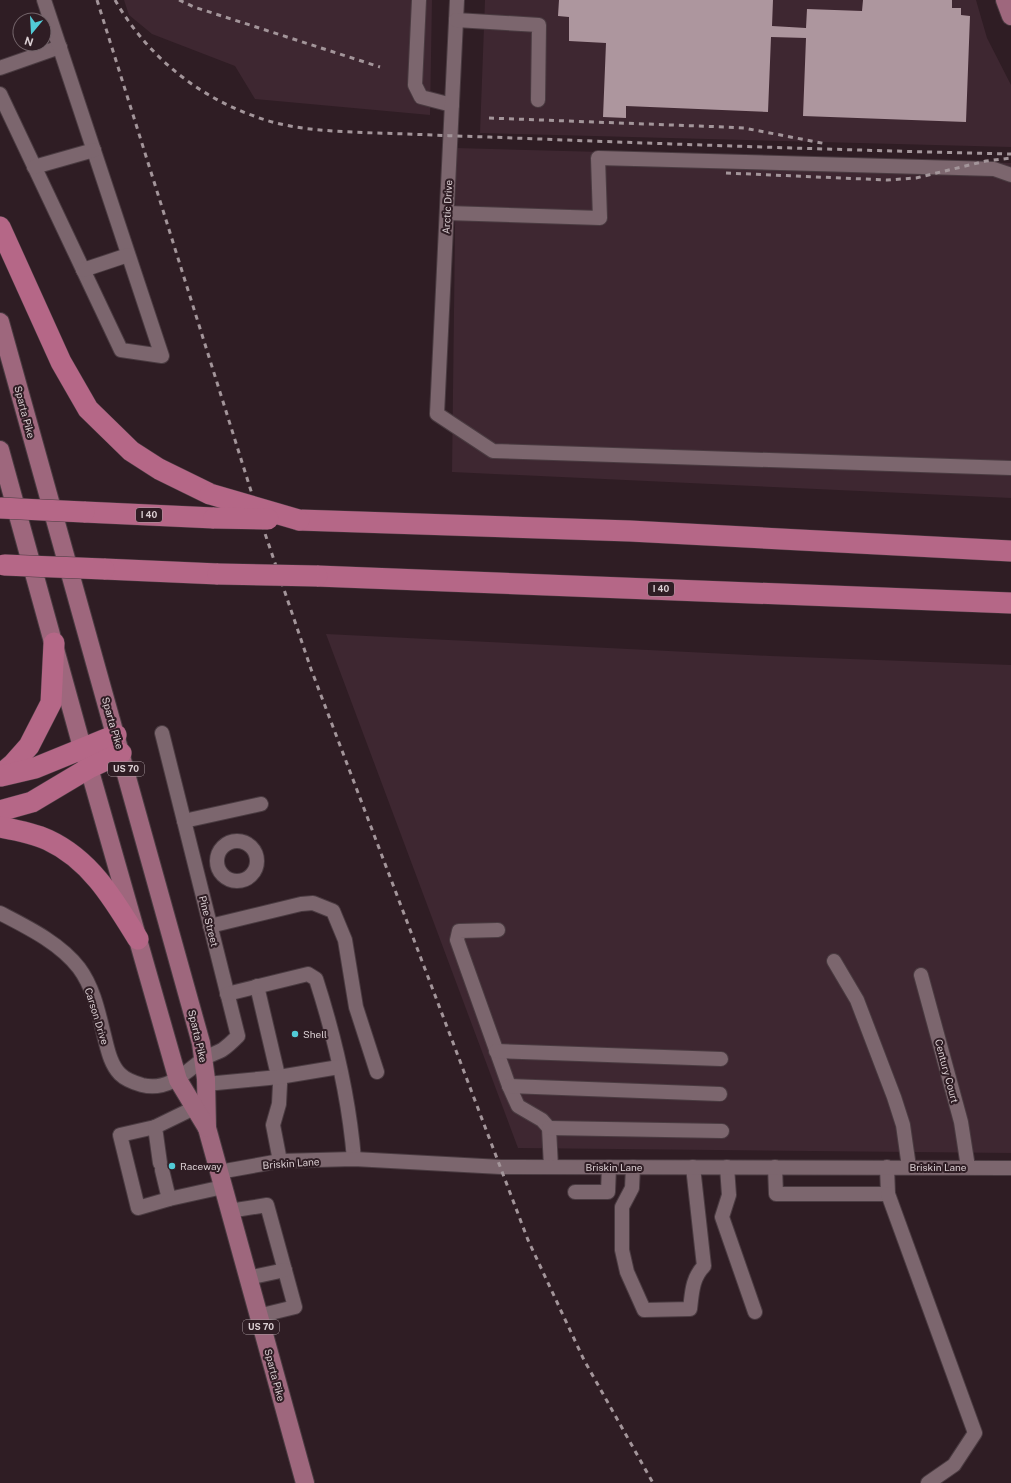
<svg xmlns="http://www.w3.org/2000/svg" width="1011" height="1483" font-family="'Public Sans',sans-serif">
<rect width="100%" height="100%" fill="#2f1d24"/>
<g fill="#3e2731">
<polygon points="124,0 432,0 430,115 255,99 235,66 152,34 129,15"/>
<polygon points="485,0 976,0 987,38 1011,85 1011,147 480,133"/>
<polygon points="456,148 1011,163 1011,498 452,472"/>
<polygon points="326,634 771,656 1011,665 1011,1153 518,1148"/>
</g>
<polygon fill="#ad969e" points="559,0 773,0 772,26 806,28 807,9 862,11 863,0 952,0 952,8 961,8 961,15 970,16 966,122 803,116 806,38 771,37 768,112 626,106 626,118 603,117 606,43 569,41 569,17 558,16"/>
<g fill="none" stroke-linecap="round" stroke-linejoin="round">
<defs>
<g id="minor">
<polyline points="419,0 415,85 421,97 452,105"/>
<polyline points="457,0 437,414 493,451 1011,468"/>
<polyline points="456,20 539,25 538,100"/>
<polyline points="0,68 60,47"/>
<polyline points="0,94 121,350 162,356 44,0"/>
<polyline points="34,167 94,150"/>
<polyline points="447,213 600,218 598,158 994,169 1011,175"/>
<polyline points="83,270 128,255"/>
<polyline points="184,821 261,804"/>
<circle cx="237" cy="861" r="20"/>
<path d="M0,913C27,927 60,943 79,968C94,988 99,1015 105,1039C108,1051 111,1065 120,1074C126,1080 135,1083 142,1085C165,1091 182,1076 198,1063C206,1056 214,1054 222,1050C228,1046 233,1041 238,1036L162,733"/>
<polyline points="210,926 301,904 313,903 333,911 345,940 356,1007 377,1072"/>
<polyline points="498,930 459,931 457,940 509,1086 518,1106 542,1120 549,1128 551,1167"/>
<polyline points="834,961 857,1000 894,1097 903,1125 909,1167"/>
<polyline points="921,975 961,1122 968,1167"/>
<polyline points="257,986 280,1084 279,1104 273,1125 280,1161"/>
<path d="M227,994L308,974L316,979C335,1038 349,1098 354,1159"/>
<polyline points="496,1051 721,1059"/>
<polyline points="206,1084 279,1077 339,1067"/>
<polyline points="509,1086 720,1094"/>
<polyline points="155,1127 120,1135 138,1208 169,1199"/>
<polyline points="549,1128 722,1131"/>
<polyline points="160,1163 155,1127 194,1108"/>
<path d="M633,1167L632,1188L622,1207V1250L627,1272L644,1310L690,1309C692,1293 692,1278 704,1266L693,1167"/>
<polyline points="727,1167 729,1195 722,1217 755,1312"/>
<polyline points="775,1167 776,1194 888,1194 887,1167"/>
<polyline points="162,1170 169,1199 223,1187"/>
<polyline points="219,1172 280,1161 354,1159 501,1167 1011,1168"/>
<polyline points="575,1192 608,1192 609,1167"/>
<polyline points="888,1194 975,1433 954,1465 928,1483"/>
<polyline points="229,1211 267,1205 295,1307 258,1316"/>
<polyline points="248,1278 285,1270"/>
</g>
<g id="major">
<polyline points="1005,0 1011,16"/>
<polyline points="0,322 201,1043 206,1079 207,1128 305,1483"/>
<polyline points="0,450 82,747 89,768 178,1080 207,1128"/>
</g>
<g id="highway">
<polyline points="0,227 61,362 88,409 131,451 159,469 210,494"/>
<polyline points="84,512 214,518"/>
<polyline points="299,520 630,531 1011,551"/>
<polyline points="104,569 218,574"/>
<polyline points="317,576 1011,603"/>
<polyline points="0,775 13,764 29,746 51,703 54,643"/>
<polyline points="1,776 35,768 116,735"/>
<polyline points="0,811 32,802 89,768 121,753"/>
<path d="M0,827C16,830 33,833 48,840C91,860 114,900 138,939"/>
</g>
</defs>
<use href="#minor" stroke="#4a3b41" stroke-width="16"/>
<use href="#major" stroke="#4a3b41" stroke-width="20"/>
<use href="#highway" stroke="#4a3b41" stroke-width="22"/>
<use href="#minor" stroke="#7c666e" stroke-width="14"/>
<use href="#major" stroke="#9e677d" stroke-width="18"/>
<use href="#highway" stroke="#b56787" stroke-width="21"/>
<g stroke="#a3959a" stroke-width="3" stroke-dasharray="5 5" stroke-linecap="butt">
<polyline points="97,0 257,510 311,669 528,1240 584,1360 653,1483"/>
<path d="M115,0C146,54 195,95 254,116C293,131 334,131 375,133C413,134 451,136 489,137C663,144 837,150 1011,154"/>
<polyline points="179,0 194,7 380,67"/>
<polyline points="489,118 724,127 744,128 827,144"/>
<polyline points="726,173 887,180 916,178 986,161 1011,158"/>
</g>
<defs>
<g id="highway-bridge">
<polyline points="210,494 299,520"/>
<polyline points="0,508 84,512"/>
<polyline points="214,518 268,519"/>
<polyline points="4,565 104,569"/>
<polyline points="218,574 317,576"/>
</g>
</defs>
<use href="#highway-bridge" stroke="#4a3b41" stroke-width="22" stroke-linecap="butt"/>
<use href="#highway-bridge" stroke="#b56787" stroke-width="21"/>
</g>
<g fill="#52cbd7" stroke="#2f1d24" stroke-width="1.5">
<circle cx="295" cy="1034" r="4"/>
<circle cx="172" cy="1166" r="4"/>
</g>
<g text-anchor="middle" stroke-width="4" stroke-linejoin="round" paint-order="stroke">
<g fill="#2f1d24" stroke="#a7999e" stroke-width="1">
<rect x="136" y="508" width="26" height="14" rx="3"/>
<rect x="648" y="582" width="26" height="14" rx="3"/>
<rect x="108" y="762" width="36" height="14" rx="3"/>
<rect x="243" y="1320" width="36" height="14" rx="3"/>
</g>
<g font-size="9" font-weight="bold" fill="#daced2">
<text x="149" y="518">I 40</text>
<text x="661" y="592">I 40</text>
<text x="126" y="772">US 70</text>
<text x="261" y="1330">US 70</text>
</g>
<g font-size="10" fill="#daced2" stroke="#2f1d24">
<text transform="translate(447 207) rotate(-87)" y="4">Arctic Drive</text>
<text transform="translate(25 412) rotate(75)" y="4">Sparta Pike</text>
<text transform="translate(113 723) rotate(74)" y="4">Sparta Pike</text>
<text transform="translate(209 921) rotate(76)" y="4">Pine Street</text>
<text transform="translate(97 1016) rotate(73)" y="4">Carson Drive</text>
<text transform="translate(198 1036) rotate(77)" y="4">Sparta Pike</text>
<text transform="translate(947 1071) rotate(75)" y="4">Century Court</text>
<text transform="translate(291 1163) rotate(-4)" y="4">Briskin Lane</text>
<text x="614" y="1171">Briskin Lane</text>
<text x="938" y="1171">Briskin Lane</text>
<text transform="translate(275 1375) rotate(75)" y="4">Sparta Pike</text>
</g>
<g font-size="10" fill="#daced2" stroke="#2f1d24" text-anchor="start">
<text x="303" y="1038">Shell</text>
<text x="180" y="1170">Raceway</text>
</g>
</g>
<g transform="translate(32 32) rotate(198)"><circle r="19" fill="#2f1d24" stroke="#73646a"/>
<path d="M0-3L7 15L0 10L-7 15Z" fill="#52cbd7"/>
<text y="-6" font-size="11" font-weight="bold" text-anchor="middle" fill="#daced2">N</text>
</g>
</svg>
